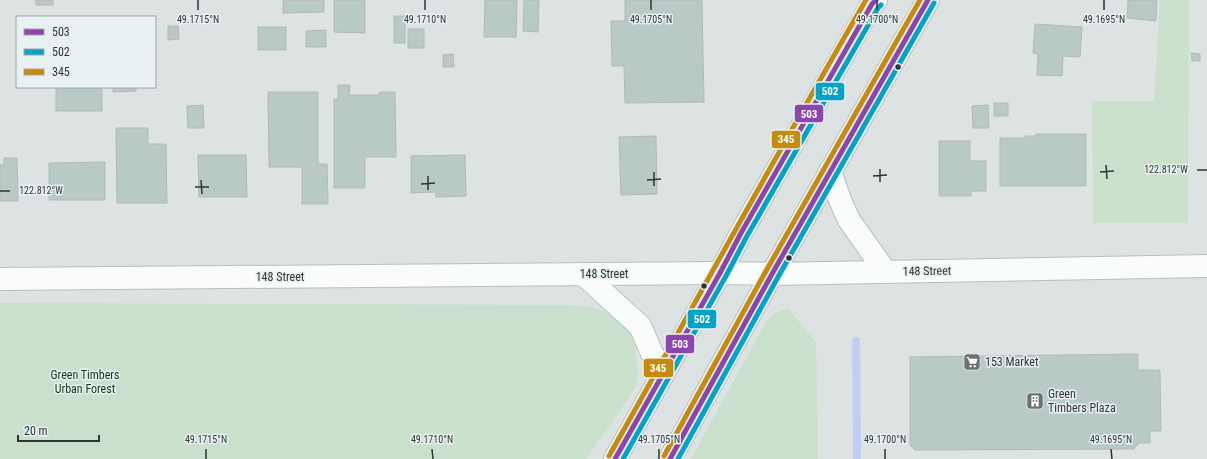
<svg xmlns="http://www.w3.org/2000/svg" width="1207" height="459" font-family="'Roboto Condensed',sans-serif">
<rect width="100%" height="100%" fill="#dde2e3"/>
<g fill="#cadfcc">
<polygon points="1160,0 1189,0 1188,223 1093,223 1092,101 1154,101"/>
<polygon points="0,303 576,305 591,307 604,312 615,318 630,332 635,345 638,373 636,385 630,396 586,459 0,459"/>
<path d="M788,308L816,343L818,459H691L766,322C773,314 778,311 788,308Z"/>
</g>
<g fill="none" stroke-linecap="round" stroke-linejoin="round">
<polyline stroke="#c1cef2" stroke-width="8" points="856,341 857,459"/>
</g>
<g fill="#b9c9c6" stroke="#b4b8b8">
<rect x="36" y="0" width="17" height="5"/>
<polygon points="283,0 324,0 324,12 283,13"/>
<polygon points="334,0 365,0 365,33 334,32"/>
<polygon points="485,0 517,0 516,37 484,37"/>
<polygon points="524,0 539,0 538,32 523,31"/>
<polygon points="625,0 702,0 704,102 625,103 624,66 612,66 611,21 625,21"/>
<polygon points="1128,0 1157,0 1156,21 1127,18"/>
<rect x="394" y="16" width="11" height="27"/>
<polygon points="1035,24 1082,27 1080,57 1063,56 1062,76 1037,75 1038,54 1033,53"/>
<polygon points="168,26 178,26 179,39 168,40"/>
<rect x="258" y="27" width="28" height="23"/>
<rect x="408" y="29" width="16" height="19"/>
<polygon points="326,30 326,47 306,47 306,31"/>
<polygon points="1191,53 1200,54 1200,61 1192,61"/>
<polygon points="453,54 454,67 443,67 443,55"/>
<polygon points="338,85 350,85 349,95 379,95 379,92 395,92 396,157 365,157 365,188 334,188 334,99 338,99"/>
<rect x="56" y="87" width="46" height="24"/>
<polygon points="113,87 136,87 136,91 113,92"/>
<polygon points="268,92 318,92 318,164 327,164 328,204 302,204 302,167 269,167"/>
<rect x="994" y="103" width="14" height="13"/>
<polygon points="203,105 204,128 188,128 187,106"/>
<polygon points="988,105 989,128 973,128 972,106"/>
<polygon points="116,128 148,128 148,144 166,144 167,203 117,203"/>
<polygon points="1036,134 1086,134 1086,186 1000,186 1000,138 1025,138 1025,136 1036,136"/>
<polygon points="656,136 657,194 621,195 619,137"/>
<polygon points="939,141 970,141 970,161 986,161 986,191 971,191 971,196 939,196"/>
<polygon points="198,155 246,155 247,197 199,197"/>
<polygon points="465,155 466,196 436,197 436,192 411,193 411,156"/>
<polygon points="4,158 17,158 18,201 0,201 0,165 4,165"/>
<polygon points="105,162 105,200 49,200 49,163"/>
<polygon points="1138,354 1138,370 1160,370 1161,431 1150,431 1150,443 1139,443 1134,449 915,450 910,445 910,357"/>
</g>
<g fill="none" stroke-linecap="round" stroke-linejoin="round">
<defs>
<polyline id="minor" points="772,274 1207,266"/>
<g id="major">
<polyline points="830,171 840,200 849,220 885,271"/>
<polyline points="583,274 640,326 662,376"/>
<polyline points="0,279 720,273 772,274"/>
<polyline points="615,459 720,273 741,233 872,4 876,0"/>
<polyline points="670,459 772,274 928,0"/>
</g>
</defs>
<use href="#minor" stroke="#babebf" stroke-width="24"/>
<use href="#major" stroke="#babebf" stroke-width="24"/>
<use href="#minor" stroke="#fafbfb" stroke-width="22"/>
<use href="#major" stroke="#fafbfb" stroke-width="22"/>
<defs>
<g id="bus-1">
<polyline points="615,459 720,273 741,233 872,4 876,0"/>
<polyline points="670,459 772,274 928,0"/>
</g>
<g id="bus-2">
<polyline points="623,459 726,276 747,236 878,8 881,5"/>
<polyline points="678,459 778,277 934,3"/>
</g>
<g id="bus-3">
<path d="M609,456C695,304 778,151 866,0"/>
<polyline points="664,456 766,271 920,0"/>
</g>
</defs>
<use href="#bus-1" stroke="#e8f1f2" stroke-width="8"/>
<use href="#bus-2" stroke="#e8f1f2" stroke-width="8"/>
<use href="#bus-3" stroke="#e8f1f2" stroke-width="8"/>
<use href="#bus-1" stroke="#8e44ad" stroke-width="5"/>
<use href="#bus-2" stroke="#02a3c6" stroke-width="5"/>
<use href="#bus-3" stroke="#c68a0d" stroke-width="5"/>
</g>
<path fill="none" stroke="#313435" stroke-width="1.5" d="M198,0V10M425,0V10M651,0V10M877,0V10M1104,0V10M1106,165L1107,179M880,169V182M1197,170H1207M654,172V186M1100,172L1114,171M428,176V190M873,176L887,175M201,180L202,194M647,180L661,179M421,184L435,183M195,187H209M0,191H10M206,449V459M432,449L433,459M659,449V459M885,449V459M1111,449L1112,459"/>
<defs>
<symbol id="supermarket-square" viewBox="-11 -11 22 22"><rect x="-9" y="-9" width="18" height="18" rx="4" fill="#6d7172" stroke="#e8f1f2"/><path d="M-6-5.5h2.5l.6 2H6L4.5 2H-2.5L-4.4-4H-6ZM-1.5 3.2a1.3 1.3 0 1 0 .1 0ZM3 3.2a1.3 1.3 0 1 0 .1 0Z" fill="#fff"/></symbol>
<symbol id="building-square" viewBox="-11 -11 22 22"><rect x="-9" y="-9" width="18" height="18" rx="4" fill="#6d7172" stroke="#e8f1f2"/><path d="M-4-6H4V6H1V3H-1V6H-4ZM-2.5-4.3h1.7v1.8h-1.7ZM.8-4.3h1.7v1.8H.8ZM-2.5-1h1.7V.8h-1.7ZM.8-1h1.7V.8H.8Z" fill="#fff"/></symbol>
</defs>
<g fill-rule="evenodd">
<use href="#supermarket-square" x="962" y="352" width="20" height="20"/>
<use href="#building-square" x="1025" y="391" width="20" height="20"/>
</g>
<g fill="#313435" stroke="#e8f1f2" stroke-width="1.5">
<circle cx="898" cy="67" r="3.5"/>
<circle cx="789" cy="258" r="3.5"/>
<circle cx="704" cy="286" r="3.5"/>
</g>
<g text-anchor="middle" stroke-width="3" stroke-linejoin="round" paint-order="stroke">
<g font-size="12" fill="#313435" stroke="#e8f1f2">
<text transform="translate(927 271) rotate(-1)" y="4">148 Street</text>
<text x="604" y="278">148 Street</text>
<text x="280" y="281">148 Street</text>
</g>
<g font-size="12" fill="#313435" stroke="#e8f1f2" text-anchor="start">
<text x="985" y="366">153 Market</text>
<text x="1048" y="398">Green<tspan x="1048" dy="14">Timbers Plaza</tspan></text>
</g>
<g font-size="12" fill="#0a3810" stroke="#e8f1f2">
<text x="85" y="379">Green Timbers<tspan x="85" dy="14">Urban Forest</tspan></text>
</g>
</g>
<g font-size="10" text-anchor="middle" fill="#313435" stroke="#e8f1f2" stroke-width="3" stroke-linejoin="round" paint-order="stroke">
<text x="198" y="23">49.1715°N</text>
<text x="425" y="23">49.1710°N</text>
<text x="651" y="23">49.1705°N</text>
<text x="877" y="23">49.1700°N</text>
<text x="1104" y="23">49.1695°N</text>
<text x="1166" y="173">122.812°W</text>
<text x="41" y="194">122.812°W</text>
<text x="206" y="443">49.1715°N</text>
<text x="432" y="443">49.1710°N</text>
<text x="659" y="443">49.1705°N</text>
<text x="885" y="443">49.1700°N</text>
<text x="1111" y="443">49.1695°N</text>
</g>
<g stroke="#e8f1f2" stroke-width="1.5">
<rect x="815" y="82" width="30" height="19" rx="4" fill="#02a3c6"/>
<rect x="794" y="104" width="30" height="19" rx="4" fill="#8e44ad"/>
<rect x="771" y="130" width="30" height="19" rx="4" fill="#c68a0d"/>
<rect x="687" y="309" width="30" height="20" rx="4" fill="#02a3c6"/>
<rect x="665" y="334" width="30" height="20" rx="4" fill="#8e44ad"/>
<rect x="643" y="358" width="31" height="20" rx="4" fill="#c68a0d"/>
</g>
<g font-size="11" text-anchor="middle" font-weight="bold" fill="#fff">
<text x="830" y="95">502</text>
<text x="809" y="118">503</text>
<text x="786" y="143">345</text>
<text x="702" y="323">502</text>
<text x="680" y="348">503</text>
<text x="658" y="372">345</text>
</g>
<rect x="16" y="16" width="140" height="72" fill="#e8f1f2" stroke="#9fa5a6"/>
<rect x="24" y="29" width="20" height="6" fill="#8e44ad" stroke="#9fa5a6"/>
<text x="52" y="36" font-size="12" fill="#313435">503</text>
<rect x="24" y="49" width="20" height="6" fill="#02a3c6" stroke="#9fa5a6"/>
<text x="52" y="56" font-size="12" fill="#313435">502</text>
<rect x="24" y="69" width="20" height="6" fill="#c68a0d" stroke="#9fa5a6"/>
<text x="52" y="76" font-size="12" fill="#313435">345</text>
<path d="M18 435v6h81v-6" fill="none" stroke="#313435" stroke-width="2"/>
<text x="24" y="435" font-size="12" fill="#313435" stroke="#e8f1f2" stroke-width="3" paint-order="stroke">20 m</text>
</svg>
